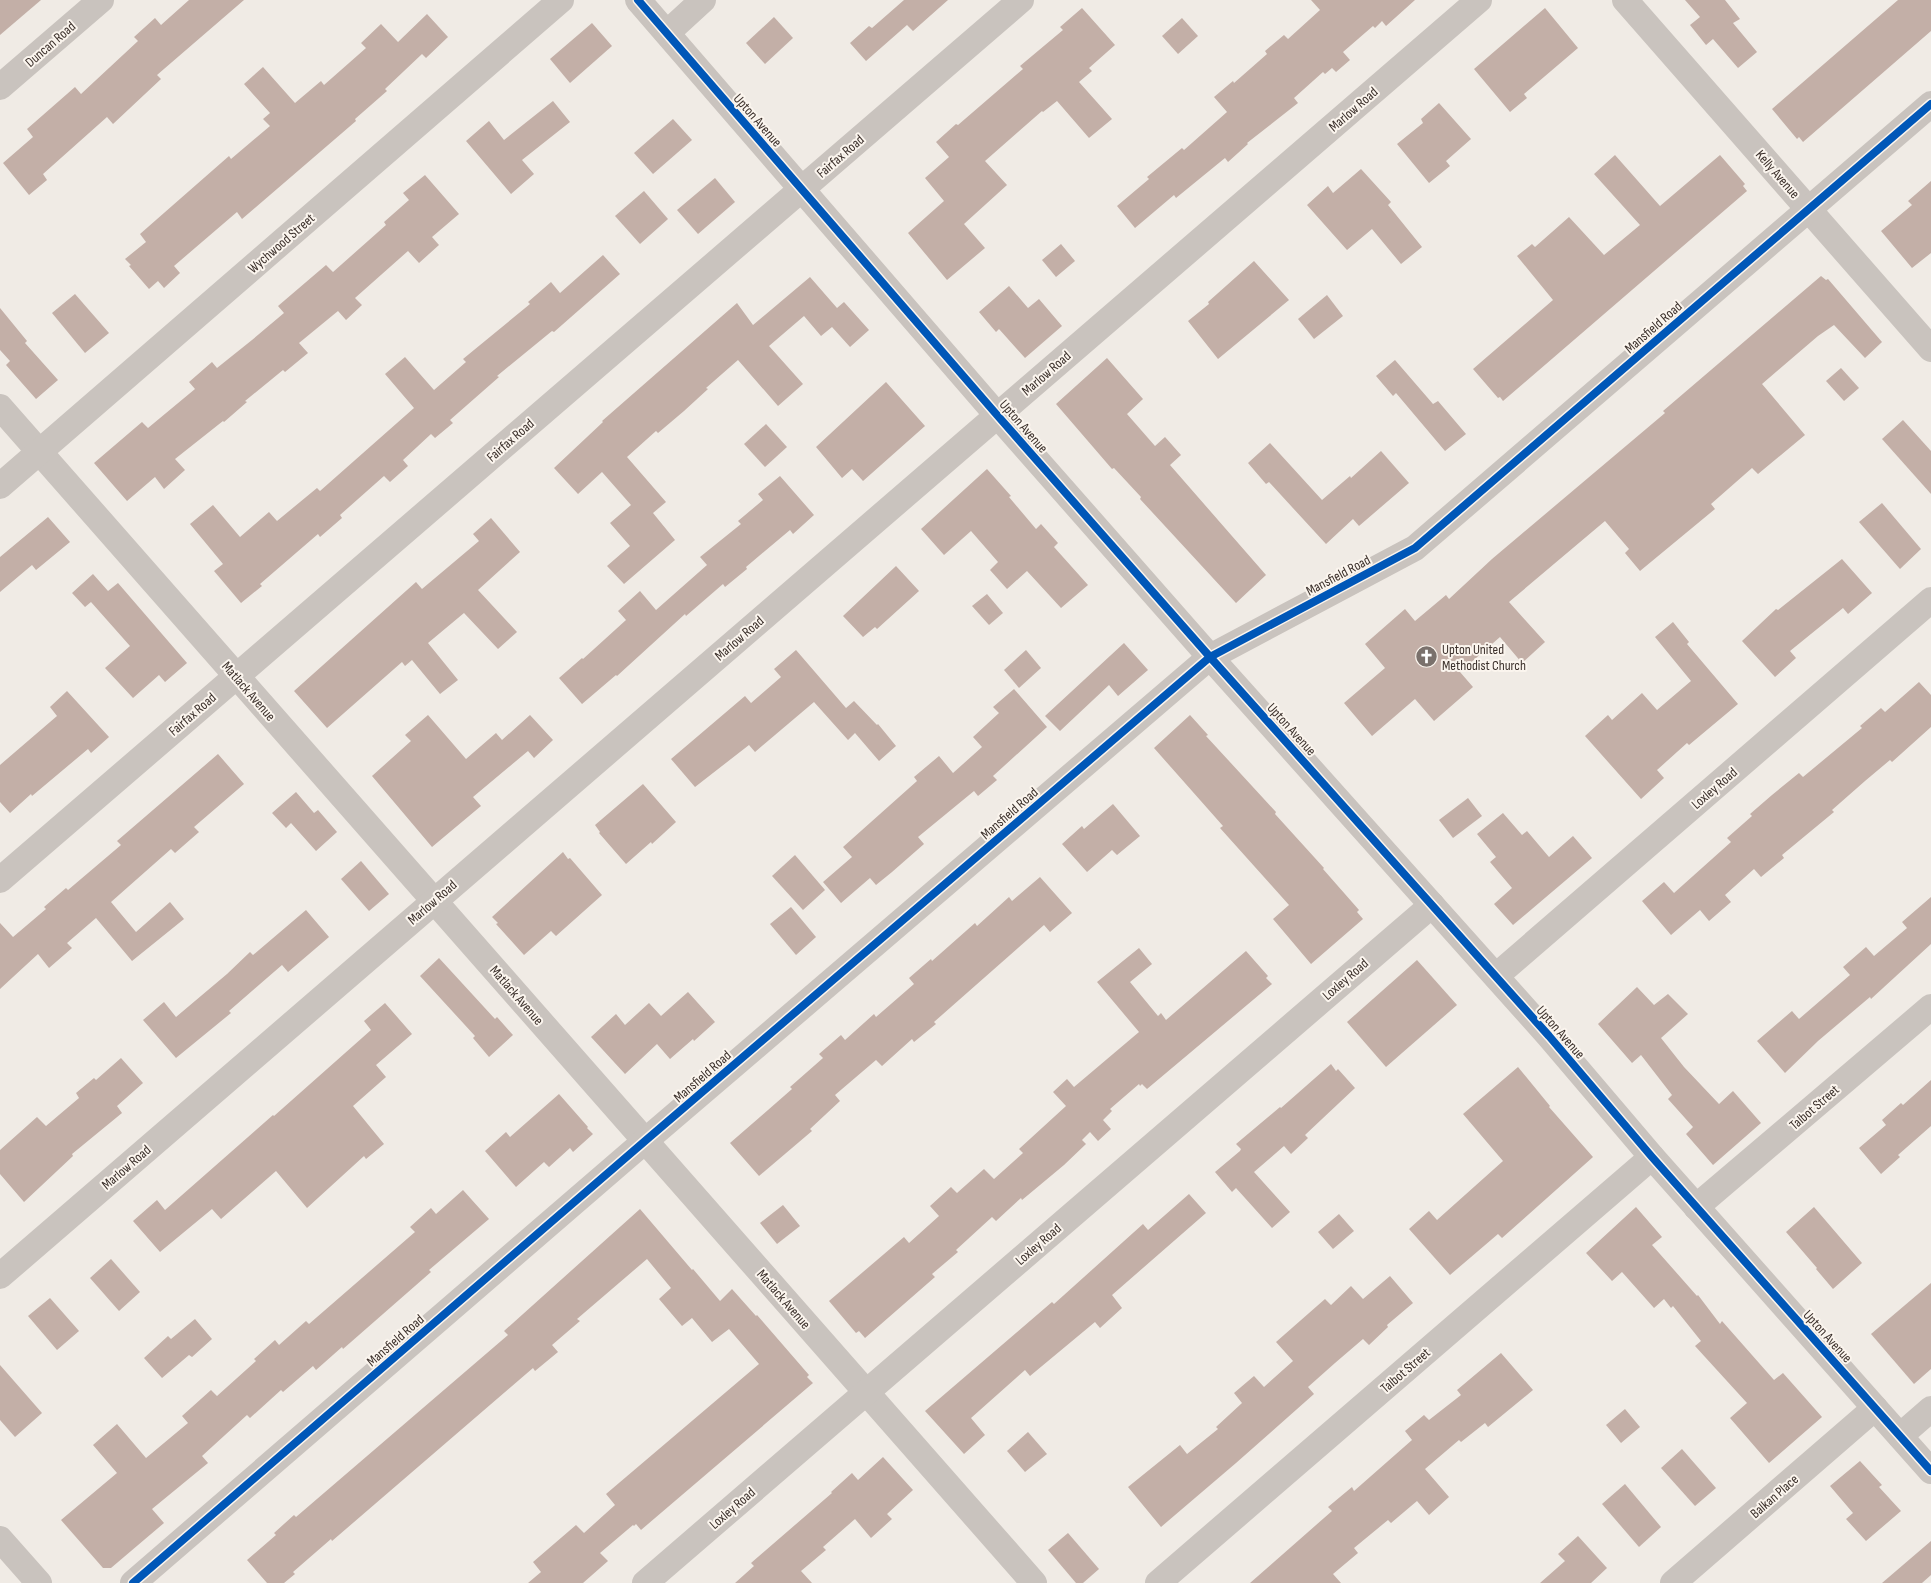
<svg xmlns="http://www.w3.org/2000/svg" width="1931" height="1583" font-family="'Sofia Sans Condensed',sans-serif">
<rect width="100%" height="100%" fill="#f0ebe5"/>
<g fill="#c3afa7">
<polygon points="0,0 41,0 0,35"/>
<polygon points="189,0 244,0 157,75 161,79 113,124 107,117 43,174 47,180 29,195 3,163 33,137 27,129 75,87 81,94 138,41 134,37 155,18 161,25"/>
<polygon points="904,0 948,0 913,31 907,25 866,61 850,43 869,26 872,28"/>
<polygon points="1311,0 1415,0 1386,26 1382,21 1375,28 1373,26 1343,52 1350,60 1336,72 1332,68 1325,74 1323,72 1294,98 1298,103 1247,143 1248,144 1228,162 1225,158 1176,198 1174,195 1135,228 1117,206 1149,179 1147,177 1182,148 1184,150 1227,112 1214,97 1233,81 1234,83 1267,54 1265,51 1284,35 1288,39 1320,10"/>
<polygon points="1685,0 1725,0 1740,19 1733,23 1757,52 1738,68 1713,39 1706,45 1690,25 1700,17"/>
<polygon points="1898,0 1931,0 1931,31 1803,142 1799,137 1797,139 1772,109"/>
<polygon points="1082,8 1115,45 1089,68 1092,71 1079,82 1112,119 1089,138 1057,101 1043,112 1042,111 985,161 1007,185 964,224 985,248 947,280 908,233 944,201 925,178 949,157 936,142 956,124 958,125 1023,69 1020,66 1063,30 1060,27"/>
<polygon points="1545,8 1578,48 1524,94 1527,98 1510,112 1474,69"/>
<polygon points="427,14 448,37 426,58 422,54 385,89 387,91 355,119 356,121 242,219 237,212 174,266 180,273 164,288 158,281 149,289 129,266 131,265 125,259 146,242 140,234 229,156 231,159 270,126 263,119 270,113 244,84 263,67 295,103 321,81 324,85 366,48 361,43 381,24 398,42"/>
<polygon points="774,17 793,38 765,64 746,43"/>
<polygon points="1182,18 1198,36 1178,54 1162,36"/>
<polygon points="592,23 612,46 570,83 550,59"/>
<polygon points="553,101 570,122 522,160 534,174 511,194 466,141 489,121 504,140"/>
<polygon points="1439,103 1471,139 1446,161 1450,166 1429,183 1397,144 1423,123 1421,119"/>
<polygon points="673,119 692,140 653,174 634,153"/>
<polygon points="1615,155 1660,206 1720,155 1745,184 1743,186 1747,191 1503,401 1500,397 1498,398 1473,369 1553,300 1517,256 1532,244 1535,247 1569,217 1604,255 1640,225 1594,174"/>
<polygon points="1361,169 1391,202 1388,205 1422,247 1401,264 1372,229 1347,250 1307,205 1328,186 1333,193"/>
<polygon points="425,175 459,214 432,237 439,245 419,263 408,251 355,298 362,305 346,320 338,311 299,343 308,353 285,372 283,370 245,401 247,402 224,422 223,421 175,459 185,470 164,489 155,477 127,501 94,463 142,422 148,428 195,389 189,382 212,362 217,368 252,340 284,313 278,306 326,265 333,272 386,225 384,222 409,200 403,193"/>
<polygon points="715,178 735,202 698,234 677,210"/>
<polygon points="1931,181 1931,253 1912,268 1881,231 1912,205 1908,201"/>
<polygon points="644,191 668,219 640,244 615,216"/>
<polygon points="1061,244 1075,261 1056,277 1042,260"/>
<polygon points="603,255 620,274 554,332 552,331 497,376 499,377 450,420 453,423 435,438 431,434 403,460 408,466 390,482 384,476 340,515 342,518 320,537 318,534 260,584 262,586 241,603 214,571 223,564 190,524 213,505 240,537 269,512 277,521 317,488 320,491 414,408 385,374 405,357 434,390 466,362 463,359 530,304 528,302 551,282 560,293"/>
<polygon points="1254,261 1289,300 1218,359 1188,321 1209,304 1208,302"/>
<polygon points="1821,276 1826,280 1828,279 1882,342 1865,358 1834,325 1818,336 1762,384 1805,435 1758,474 1752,468 1711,504 1715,509 1640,571 1625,553 1629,549 1605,521 1509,602 1545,642 1522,663 1500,637 1460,672 1473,687 1434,721 1415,699 1372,736 1344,703 1385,668 1365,644 1405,609 1415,621 1446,595 1449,599 1492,559 1665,413 1663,411"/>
<polygon points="810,277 837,308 844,302 869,330 850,347 832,327 821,336 804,316 769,346 803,384 778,406 738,360 706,388 708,389 684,411 658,433 656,431 627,457 666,502 653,513 675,540 624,584 607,566 630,546 610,523 631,505 602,472 578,494 554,468 603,422 602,421 737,303 753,325"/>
<polygon points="1009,286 1028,308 1039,299 1062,326 1025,358 999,329 996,332 979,312"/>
<polygon points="75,294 109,333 85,353 52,313"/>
<polygon points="1327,295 1343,316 1314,339 1298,319"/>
<polygon points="0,308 27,341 25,343 58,380 36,399 6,365 10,361 0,350"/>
<polygon points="1107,358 1143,399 1127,414 1155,446 1165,437 1181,455 1170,465 1266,575 1236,603 1140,499 1141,497 1114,468 1112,469 1056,404"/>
<polygon points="1395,360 1433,404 1438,401 1466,434 1445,451 1396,393 1393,396 1376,376"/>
<polygon points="1841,368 1859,388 1844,401 1826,381"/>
<polygon points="886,382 925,426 863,481 852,469 842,478 816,447"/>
<polygon points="1903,420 1931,451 1931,494 1882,439"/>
<polygon points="766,424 787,447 765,467 744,444"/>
<polygon points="1270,443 1322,500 1350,476 1351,478 1381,451 1409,483 1359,526 1353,519 1326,544 1269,482 1266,484 1248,463"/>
<polygon points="987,469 1011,496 1009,497 1036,529 1041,524 1058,543 1054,547 1088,585 1061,608 1027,571 1007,589 990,570 998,562 971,531 944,555 921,529"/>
<polygon points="780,476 814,515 793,534 790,530 746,567 747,569 725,587 723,584 686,616 685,614 617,676 616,675 582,704 559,678 582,658 583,659 626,620 618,611 640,591 656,610 707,565 700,557 741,524 738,521 763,500 758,494"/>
<polygon points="1882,503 1921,549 1900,569 1859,522"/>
<polygon points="48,517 70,542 36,570 32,565 0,592 0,557"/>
<polygon points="491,518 520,552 478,590 517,632 498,649 464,613 428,643 458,680 440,694 412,660 405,666 402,662 327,728 294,691 416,582 422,589 479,541 473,534"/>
<polygon points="1842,559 1872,593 1848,614 1843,608 1790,651 1796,658 1775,677 1742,641 1776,609 1778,610"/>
<polygon points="896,566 919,591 877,629 875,627 863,637 843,616"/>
<polygon points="93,574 108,591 118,583 187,663 165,682 159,675 133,698 105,668 130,646 91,602 85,607 72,593"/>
<polygon points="987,594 1003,613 989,625 972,606"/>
<polygon points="1673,622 1689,642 1687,644 1738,704 1689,745 1687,743 1657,770 1664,778 1641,799 1585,736 1608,715 1612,720 1642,693 1657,710 1691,681 1655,637"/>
<polygon points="1124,643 1148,670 1118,696 1109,685 1060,731 1045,716"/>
<polygon points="796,650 846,708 854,701 877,725 878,724 896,746 879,761 855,733 848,740 814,702 755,752 749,745 695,787 671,759 745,696 751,703 781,677 774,669"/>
<polygon points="1026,650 1041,668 1019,688 1004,670"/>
<polygon points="1919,682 1931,695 1931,727 1892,762 1890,760 1865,781 1832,810 1834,812 1782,855 1784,858 1761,877 1754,869 1725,895 1731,902 1709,921 1700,910 1671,935 1642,901 1664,882 1674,893 1731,842 1727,838 1752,816 1750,814 1772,795 1799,773 1803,777 1862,728 1860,726 1881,708 1885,712"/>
<polygon points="1014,689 1047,727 993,776 997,780 978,796 974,791 918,837 924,844 892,872 876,885 870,878 841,903 823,882 852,857 843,847 917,781 914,777 939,756 953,773 982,747 973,737 999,713 993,707"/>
<polygon points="67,691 109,737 91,753 88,749 32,796 31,794 10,813 0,802 0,765 57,716 50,707"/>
<polygon points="428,715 466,759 496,733 502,740 530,715 553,740 534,758 528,751 473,797 481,806 432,847 372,776 411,741 405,735"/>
<polygon points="1190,715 1208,735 1206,736 1276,812 1275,814 1324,868 1323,869 1359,910 1357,912 1363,919 1311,964 1273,919 1289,905 1220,828 1223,826 1154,748"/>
<polygon points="218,754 244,784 194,827 199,832 175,853 171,849 111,902 136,932 170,902 184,919 132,961 96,918 67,943 72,948 49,968 38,954 0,989 0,923 13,937 46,909 44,907 66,888 68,890 121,845 117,841"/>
<polygon points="643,784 676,822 652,844 651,842 626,864 599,833 600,832 595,825"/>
<polygon points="296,792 314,813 318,810 337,832 316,851 291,823 286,828 272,813"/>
<polygon points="1468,798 1482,816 1453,838 1439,820"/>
<polygon points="1113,804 1140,836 1117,855 1112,850 1087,872 1062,844 1082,826 1084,829"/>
<polygon points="1503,813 1522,835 1527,831 1549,857 1573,836 1592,858 1513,925 1494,904 1512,888 1490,862 1496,857 1477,834"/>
<polygon points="563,852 568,859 570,858 602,895 556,936 551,931 524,955 496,924 498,923 492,917"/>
<polygon points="795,855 825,890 803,910 772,876"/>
<polygon points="361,861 389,894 369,911 341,879"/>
<polygon points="1040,877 1072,913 1050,932 1044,925 934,1022 936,1024 914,1042 912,1039 882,1066 876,1060 835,1095 840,1101 810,1129 812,1131 759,1176 730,1143 792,1089 790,1087 823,1058 819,1054 841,1035 845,1040 874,1014 876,1017 914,984 909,978 931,959 932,961 975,923 977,926 1009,897 1012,901"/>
<polygon points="1931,897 1931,944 1871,999 1870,997 1818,1041 1785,1073 1757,1041 1792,1011 1799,1019 1850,975 1843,967 1866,947 1874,956 1907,928 1902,922"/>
<polygon points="791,907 816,937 796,955 770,924"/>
<polygon points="306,910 329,937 288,972 282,965 229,1011 231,1013 176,1058 143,1020 164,1002 176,1017 227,974 250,952 253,955"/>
<polygon points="1139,948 1152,964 1130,982 1158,1016 1161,1013 1166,1020 1246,951 1268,976 1266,978 1272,984 1147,1089 1142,1084 1140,1086 1139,1084 1110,1109 1112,1111 1103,1120 1111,1129 1098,1141 1090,1132 1082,1140 1086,1144 1064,1165 1022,1200 1021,1198 996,1221 992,1217 956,1250 958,1252 932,1274 935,1277 865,1338 859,1331 856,1333 829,1301 904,1237 909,1243 939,1216 930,1206 951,1187 957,1193 984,1169 994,1179 1023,1153 1019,1149 1066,1106 1053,1092 1067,1079 1074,1087 1139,1032 1097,982"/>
<polygon points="439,958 495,1019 497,1017 513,1035 489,1057 473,1038 475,1036 420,976"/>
<polygon points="1417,960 1457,1005 1386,1067 1347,1022"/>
<polygon points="1637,987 1654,1005 1668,994 1688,1014 1661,1038 1684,1067 1719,1104 1733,1091 1761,1123 1713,1165 1686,1134 1693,1127 1668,1099 1672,1095 1641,1055 1632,1063 1598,1024"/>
<polygon points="688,992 715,1022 694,1041 693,1039 670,1059 657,1044 625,1074 591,1037 616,1014 625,1025 649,1003 661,1016"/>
<polygon points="385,1003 412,1034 376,1065 386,1077 353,1106 384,1144 366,1159 364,1156 307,1208 276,1171 221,1219 212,1209 160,1252 133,1221 157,1200 165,1210 273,1115 274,1116 371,1030 364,1021"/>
<polygon points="121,1058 143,1083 117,1106 122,1113 72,1154 73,1156 24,1202 0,1174 0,1150 37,1117 46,1126 79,1098 76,1093 94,1078 96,1080"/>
<polygon points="1331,1064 1336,1071 1338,1069 1355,1088 1305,1135 1308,1138 1291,1154 1284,1146 1254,1172 1290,1212 1272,1228 1236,1188 1232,1192 1215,1172 1240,1151 1241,1149 1236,1144 1280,1107 1281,1108"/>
<polygon points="1518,1067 1550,1106 1549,1107 1593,1157 1502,1238 1498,1234 1450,1275 1409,1229 1429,1211 1437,1220 1503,1161 1463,1114"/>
<polygon points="1931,1080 1931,1126 1898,1155 1900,1157 1881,1174 1859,1148 1886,1125 1882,1120 1901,1103 1903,1105"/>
<polygon points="559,1094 588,1127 587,1128 593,1134 573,1152 570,1148 549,1167 544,1162 516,1187 485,1151 506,1132 510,1137"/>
<polygon points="463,1190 489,1219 429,1270 431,1272 343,1349 342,1347 316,1370 313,1366 283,1392 281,1390 250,1418 247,1415 202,1456 208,1463 152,1509 164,1523 111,1568 103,1568 61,1520 117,1473 93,1445 117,1424 146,1458 188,1423 182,1416 211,1390 217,1396 256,1361 254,1359 275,1340 279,1345 306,1321 309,1324 415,1232 410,1227 431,1208 436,1214"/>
<polygon points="1189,1194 1206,1213 1112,1295 1122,1308 1100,1328 1095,1322 1030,1376 1025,1370 971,1418 985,1435 964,1454 925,1411 1052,1302 1054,1304 1143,1224 1148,1230"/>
<polygon points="783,1205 800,1226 777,1244 760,1223"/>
<polygon points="1636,1207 1662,1237 1652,1245 1697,1296 1698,1295 1720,1324 1722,1321 1774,1380 1783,1373 1822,1417 1769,1463 1730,1418 1747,1403 1695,1346 1701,1341 1673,1306 1671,1308 1664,1299 1654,1308 1622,1272 1612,1281 1586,1253"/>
<polygon points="1814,1207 1862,1263 1833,1289 1816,1269 1817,1268 1786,1232"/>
<polygon points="640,1209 692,1270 693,1269 720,1301 732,1289 756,1316 757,1315 809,1375 807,1377 813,1383 641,1530 636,1524 634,1526 633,1525 600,1553 608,1561 583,1583 528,1583 541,1572 533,1562 576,1525 584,1533 615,1505 606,1494 759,1364 729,1329 712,1342 692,1318 682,1326 659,1299 671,1288 647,1259 577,1319 580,1321 552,1345 558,1352 535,1371 533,1368 332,1541 331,1539 293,1572 295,1574 284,1583 267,1583 247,1560 276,1535 274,1533 294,1515 296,1517 508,1335 504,1331"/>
<polygon points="1339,1214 1354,1231 1333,1249 1318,1232"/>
<polygon points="111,1259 140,1292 119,1311 90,1278"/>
<polygon points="1390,1276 1413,1303 1387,1325 1388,1327 1369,1345 1363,1339 1335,1363 1308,1387 1314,1394 1236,1463 1161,1527 1128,1487 1180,1445 1187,1454 1218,1429 1216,1427 1242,1403 1234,1393 1254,1376 1264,1387 1293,1361 1276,1342 1325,1299 1331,1305 1351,1286 1363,1299"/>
<polygon points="1931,1283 1931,1369 1914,1384 1871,1334"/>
<polygon points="50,1298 79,1331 57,1350 28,1316"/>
<polygon points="195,1319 212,1339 192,1357 189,1355 162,1378 144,1358 168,1336 171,1339"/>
<polygon points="1501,1353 1533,1390 1488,1427 1485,1423 1461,1442 1459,1440 1425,1469 1449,1497 1429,1515 1417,1501 1391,1523 1388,1520 1354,1548 1358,1553 1333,1574 1341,1583 1250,1583 1332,1511 1328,1507 1352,1487 1354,1491 1412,1440 1405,1431 1424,1415 1429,1420 1461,1395 1457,1390"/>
<polygon points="0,1365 42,1413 15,1437 0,1420"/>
<polygon points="1625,1409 1640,1427 1621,1443 1606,1425"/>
<polygon points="1028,1432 1047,1454 1025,1472 1007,1451"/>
<polygon points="1682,1449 1716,1488 1695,1506 1661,1468"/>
<polygon points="883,1457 913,1490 887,1514 892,1519 871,1538 855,1519 823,1547 826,1550 801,1571 812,1583 735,1583 754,1566 751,1563 832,1493 831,1492 852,1473 858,1480"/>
<polygon points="1860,1461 1882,1485 1879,1487 1901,1511 1866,1541 1846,1519 1853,1513 1830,1486"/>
<polygon points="1625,1484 1661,1527 1639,1547 1602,1504"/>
<polygon points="1068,1533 1099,1569 1083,1583 1076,1583 1048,1550"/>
<polygon points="1578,1536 1607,1568 1591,1583 1540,1583 1565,1561 1558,1554"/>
<polygon points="1931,1541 1931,1575 1922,1583 1882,1583"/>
</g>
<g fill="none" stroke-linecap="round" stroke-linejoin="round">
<g stroke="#c9c3be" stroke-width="26">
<polyline points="638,0 997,415 1210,657 1549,1036 1652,1157 1931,1471"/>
<polyline points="1625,0 1931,349"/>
<polyline points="667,33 703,0"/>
<polyline points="0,87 101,0"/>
<polyline points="0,407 1034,1583"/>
<polyline points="0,486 561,0"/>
<polyline points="0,880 1021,0"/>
<polyline points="1496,976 1931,600"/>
<polyline points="1696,1207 1931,1007"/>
<polyline points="0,1276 1479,0"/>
<polyline points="1900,1436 1931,1409"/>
<polyline points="0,1539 39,1583"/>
<polyline points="133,1583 645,1141 1210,657 1415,548 1931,104"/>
<polyline points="645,1583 1432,905"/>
<polyline points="1158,1583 1652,1157"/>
<polyline points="1673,1583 1875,1408"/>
</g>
<defs>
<g id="cycleway">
<polyline points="638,0 997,415 1210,657 1549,1036 1652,1157 1931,1471"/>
<polyline points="133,1583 645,1141 1210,657 1415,548 1931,104"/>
</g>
</defs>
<use href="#cycleway" stroke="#fbf5ee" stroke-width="11"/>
<use href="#cycleway" stroke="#0057b8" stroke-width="8"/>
</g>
<defs>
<symbol id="church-disc" viewBox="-11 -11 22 22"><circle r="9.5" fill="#7a716c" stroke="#fbf5ee"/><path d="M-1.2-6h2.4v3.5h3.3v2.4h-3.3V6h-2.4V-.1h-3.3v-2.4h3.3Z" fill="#fff"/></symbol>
</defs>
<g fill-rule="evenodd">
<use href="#church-disc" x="1414" y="644" width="25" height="25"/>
</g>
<g text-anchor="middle" stroke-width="4" stroke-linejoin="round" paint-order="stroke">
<g font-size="14" fill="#3b302b" stroke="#fbf5ee">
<text transform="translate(50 44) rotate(-41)" y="5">Duncan Road</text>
<text transform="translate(1353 109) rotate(-41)" y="5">Marlow Road</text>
<text transform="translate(758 120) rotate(49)" y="5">Upton Avenue</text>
<text transform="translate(840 156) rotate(-41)" y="5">Fairfax Road</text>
<text transform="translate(1778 174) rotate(49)" y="5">Kelly Avenue</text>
<text transform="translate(281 243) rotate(-41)" y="5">Wychwood Street</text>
<text transform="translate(1653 327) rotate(-41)" y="5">Mansfield Road</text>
<text transform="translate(1046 373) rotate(-41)" y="5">Marlow Road</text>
<text transform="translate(1024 426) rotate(49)" y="5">Upton Avenue</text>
<text transform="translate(510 440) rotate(-41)" y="5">Fairfax Road</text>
<text transform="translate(1338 575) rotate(-28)" y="5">Mansfield Road</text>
<text transform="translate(739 638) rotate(-41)" y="5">Marlow Road</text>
<text transform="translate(249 691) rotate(49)" y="5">Matlack Avenue</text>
<text transform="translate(192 714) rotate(-41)" y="5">Fairfax Road</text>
<text transform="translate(1292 729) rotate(48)" y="5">Upton Avenue</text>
<text transform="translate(1714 788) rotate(-41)" y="5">Loxley Road</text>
<text transform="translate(1009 813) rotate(-41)" y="5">Mansfield Road</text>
<text transform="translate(432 902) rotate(-41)" y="5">Marlow Road</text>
<text transform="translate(1345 979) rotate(-41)" y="5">Loxley Road</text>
<text transform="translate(517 995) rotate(49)" y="5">Matlack Avenue</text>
<text transform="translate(1561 1032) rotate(49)" y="5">Upton Avenue</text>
<text transform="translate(702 1076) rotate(-41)" y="5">Mansfield Road</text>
<text transform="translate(1814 1107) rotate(-41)" y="5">Talbot Street</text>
<text transform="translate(126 1167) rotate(-41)" y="5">Marlow Road</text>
<text transform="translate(1038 1244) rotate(-41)" y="5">Loxley Road</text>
<text transform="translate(784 1299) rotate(49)" y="5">Matlack Avenue</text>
<text transform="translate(1828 1336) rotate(48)" y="5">Upton Avenue</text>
<text transform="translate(395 1340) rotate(-41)" y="5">Mansfield Road</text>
<text transform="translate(1405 1370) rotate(-41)" y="5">Talbot Street</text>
<text transform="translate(1774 1496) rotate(-41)" y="5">Balkan Place</text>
<text transform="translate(732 1508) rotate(-41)" y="5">Loxley Road</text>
</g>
<g font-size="14" fill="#3b302b" stroke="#fbf5ee" text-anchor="start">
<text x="1442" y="654">Upton United<tspan x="1442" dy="16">Methodist Church</tspan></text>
</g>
</g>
</svg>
